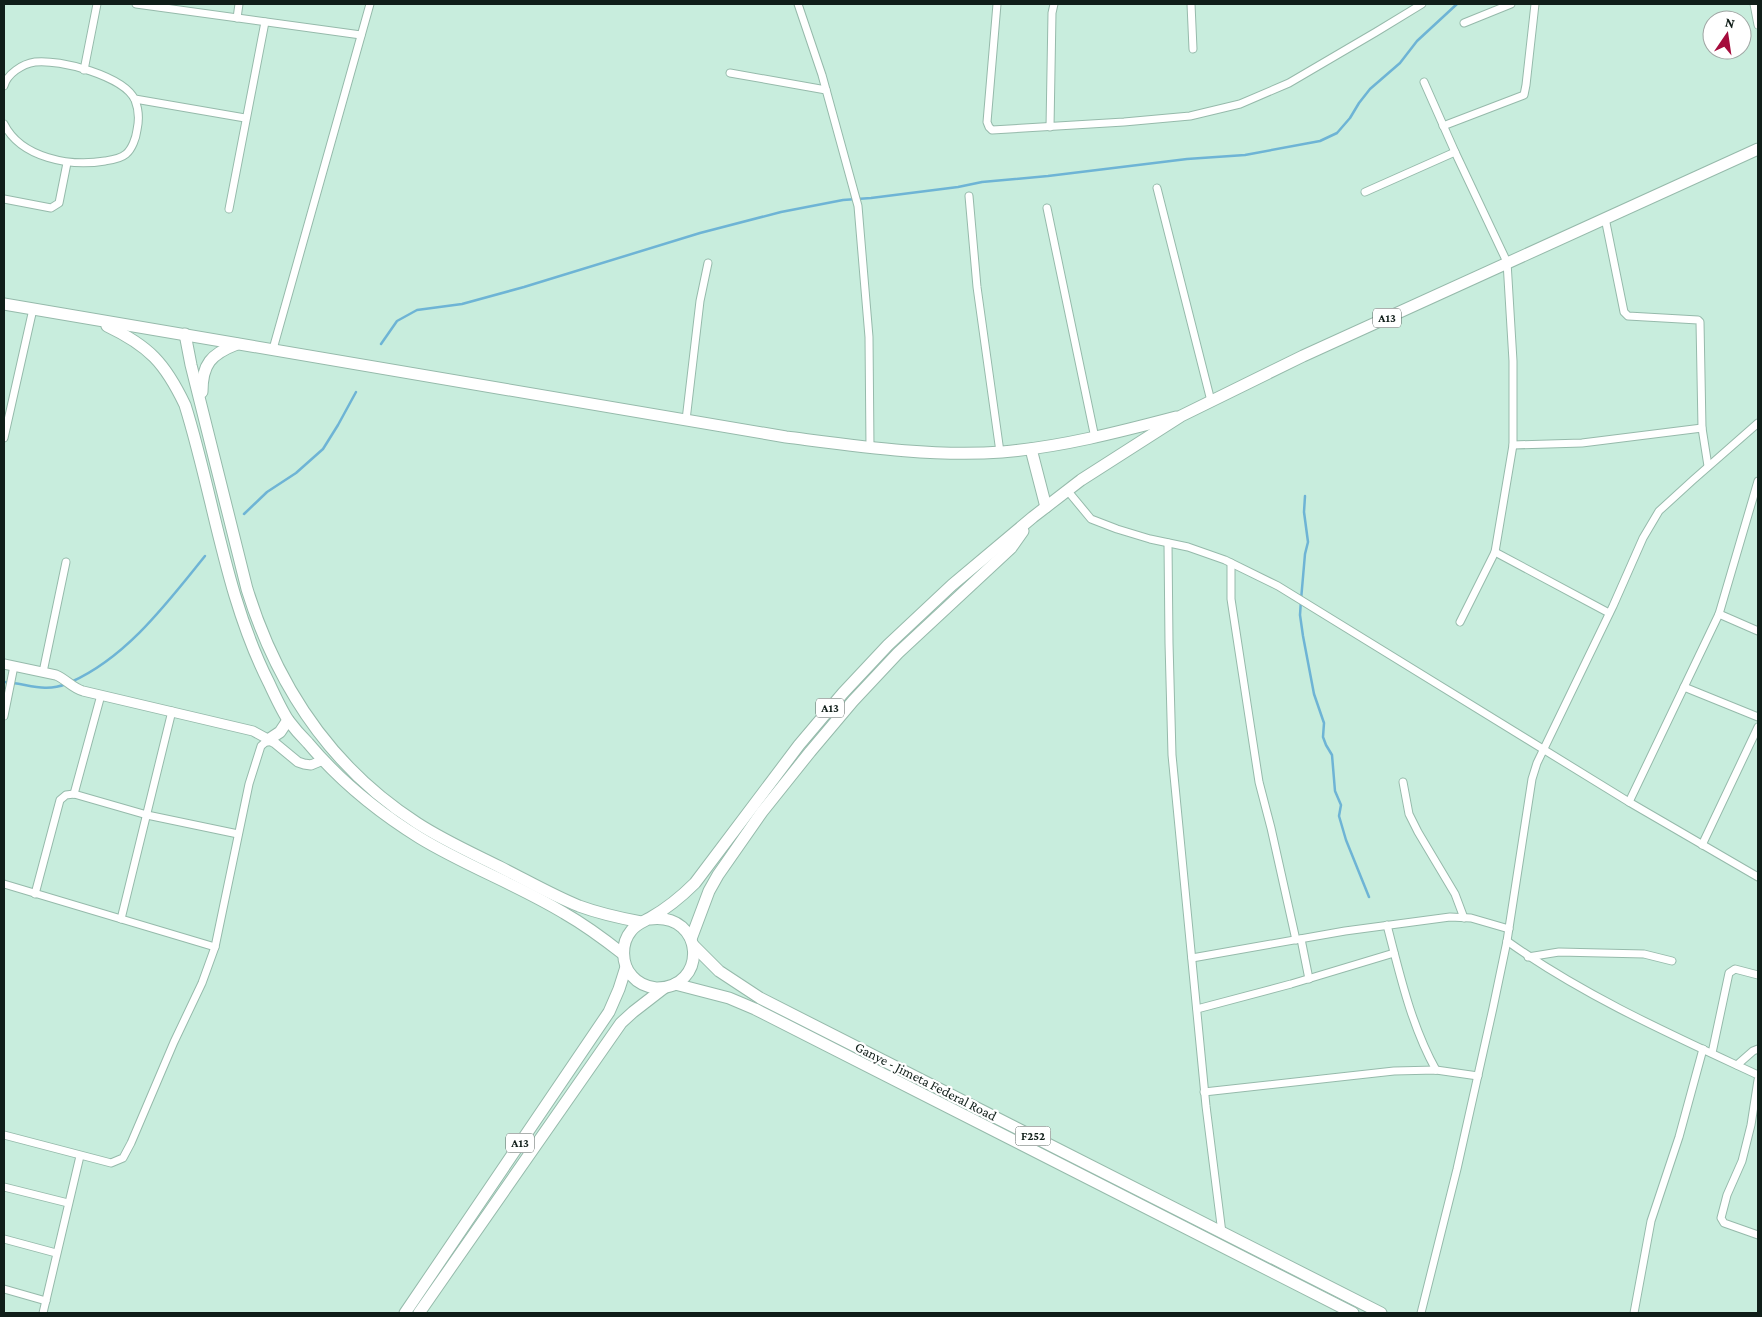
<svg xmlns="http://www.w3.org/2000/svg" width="1762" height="1317" font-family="'Crimson Pro',serif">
<rect width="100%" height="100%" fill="#c8eddd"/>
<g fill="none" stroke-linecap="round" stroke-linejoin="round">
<g stroke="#6eb4d5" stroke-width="2.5">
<polyline points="381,344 397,321 417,310 462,304 524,287 700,233 781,212 843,200 871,198 958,187 982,182 1048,176 1187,159 1245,155 1320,141 1337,133 1350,118 1359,103 1370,89 1400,63 1417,41 1457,4"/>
<polyline points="1305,496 1304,512 1308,542 1305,554 1301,600 1300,615 1303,636 1314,694 1324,723 1323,737 1326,745 1332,755 1335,791 1341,805 1339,816 1346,840 1369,897"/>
<polyline points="244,514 267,492 296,473 323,449 338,425 356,392"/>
<path d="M4,682C26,683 44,693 66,684"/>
<path d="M71,682C127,657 167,603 205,556"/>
</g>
<defs>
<g id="minor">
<polyline points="136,4 361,35"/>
<polyline points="798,4 822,75 858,206 869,337 870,448"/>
<polyline points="997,4 987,122 989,127 992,130 1124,122 1190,116 1240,104 1289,83 1376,32 1422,4"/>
<polyline points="1191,4 1193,49"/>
<polyline points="1754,4 1758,25"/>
<polyline points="237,18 239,4"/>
<polyline points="1464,23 1511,4"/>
<polyline points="84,70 97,4"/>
<polyline points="730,73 826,90"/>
<polyline points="1424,82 1455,152 1507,262 1513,361 1513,445 1495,552 1460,622"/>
<path d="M4,86C7,74 22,64 35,62C60,59 124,76 135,100C139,110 139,121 137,130C136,138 132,149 126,154C120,159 112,160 105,161C70,167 21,158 4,124"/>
<polyline points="135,99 245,118"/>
<polyline points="1443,126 1524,95 1526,85 1535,4"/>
<polyline points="1050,127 1052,13 1054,4"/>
<polyline points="1157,188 1211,401"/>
<polyline points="1365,192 1455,152"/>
<polyline points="969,196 977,287 1000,452"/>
<polyline points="4,199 51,208 59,203 67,163"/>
<polyline points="1047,208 1095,438"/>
<polyline points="229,209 265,22"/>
<polyline points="1605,218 1624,312 1628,316 1698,320 1700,322 1702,428 1708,466"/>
<polyline points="273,349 370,4"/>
<polyline points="686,420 700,301 708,263"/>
<polyline points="4,438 33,309"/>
<polyline points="1513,445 1582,443 1702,428"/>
<polyline points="1067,490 1091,519 1117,529 1150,539 1188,547 1225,560 1278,586 1629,802 1758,877"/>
<polyline points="1168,543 1169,643 1172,755 1206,1106 1222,1233"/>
<polyline points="1495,552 1609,613"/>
<polyline points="1231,563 1231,599 1259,782 1271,828 1296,940"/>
<polyline points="1719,614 1758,631"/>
<polyline points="43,672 66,562"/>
<polyline points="1684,687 1758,717"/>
<polyline points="4,716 14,666"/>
<polyline points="1403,782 1409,814 1418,832 1455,894 1464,918"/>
<polyline points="74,794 101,695"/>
<polyline points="1629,802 1719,614 1758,481"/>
<polyline points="1702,845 1758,727"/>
<polyline points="4,884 215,947"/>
<polyline points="35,894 60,800 66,795 74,794 147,815 238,834"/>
<polyline points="121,919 172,711"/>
<path d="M1387,925C1400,975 1411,1025 1436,1070"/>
<polyline points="1301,939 1309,979"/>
<path d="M1507,941C1584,996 1672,1035 1758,1075"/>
<polyline points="1528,957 1559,952 1644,954 1672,961"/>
<polyline points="1192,958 1345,931 1450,917 1471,918 1509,929"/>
<polyline points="1197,1009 1291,984 1394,953"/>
<polyline points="1712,1053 1729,973 1735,969 1758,975"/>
<polyline points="1737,1065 1753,1051 1758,1049"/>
<polyline points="1758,1080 1751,1125 1742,1161 1727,1195 1721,1218 1724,1223 1758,1235"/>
<polyline points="1204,1092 1394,1071 1436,1070 1478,1076"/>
<polyline points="4,1135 111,1163 123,1158 131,1143 174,1042 202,983 215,947 249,784 261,746 268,740"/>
<polyline points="4,1187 68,1203"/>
<polyline points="4,1239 56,1253"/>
<polyline points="4,1289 46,1301"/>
<polyline points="43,1313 80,1156"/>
<polyline points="1421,1313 1457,1169 1493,1008 1507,941 1532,779 1537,763 1613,606 1643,538 1659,511 1693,480 1758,423"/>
<polyline points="1634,1313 1651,1221 1679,1137 1703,1049"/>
</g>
<path id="tertiary" d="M4,664L56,675C66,679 72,688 83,691L253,731L275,743L298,762L304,764L311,765L323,760"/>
<g id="primary">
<path d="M4,304L786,437C857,446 930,457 1002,452C1061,447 1119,432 1176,417"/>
<path d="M107,326C149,346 165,363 185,405C214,498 225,596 269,683C275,696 281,709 288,720C294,728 301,736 308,743C340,781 378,812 420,838C466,866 518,885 564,913C585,925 604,939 623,954"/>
<path d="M185,334L191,365L247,589C277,686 330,767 417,823C443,840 472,853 500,867C526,880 552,895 579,906C598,913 620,918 641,922"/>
<path d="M202,392C202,364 211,354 237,344"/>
<polyline points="268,740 280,732 288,720"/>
<polyline points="693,945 719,971 760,998 1381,1313"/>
<polyline points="675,984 729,998 755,1009 1353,1313"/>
</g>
<g id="trunk">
<polyline points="1031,449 1046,507"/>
<path d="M650,919C706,912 708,989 656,988C648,987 638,983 632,976C621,964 621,943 631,931C636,924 643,922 650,918C666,909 682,896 695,883L799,745L843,693L888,645L952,585L1033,517L1081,480L1181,416L1303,356L1758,149"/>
<polyline points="691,939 709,891 718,875 762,812 810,752 853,701 898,653 1011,548 1023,531"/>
<polyline points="405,1313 609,1012 619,989 626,967"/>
<polyline points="419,1313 621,1023 633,1012 664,988"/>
</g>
</defs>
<use href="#minor" stroke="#96baab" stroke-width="9"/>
<use href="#tertiary" stroke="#96baab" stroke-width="11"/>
<use href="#primary" stroke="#96baab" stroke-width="13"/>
<use href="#trunk" stroke="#96baab" stroke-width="13"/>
<use href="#minor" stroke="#fff" stroke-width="7"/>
<use href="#tertiary" stroke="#fff" stroke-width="9"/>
<use href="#primary" stroke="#fff" stroke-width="11"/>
<use href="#trunk" stroke="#fff" stroke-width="11"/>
</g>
<g text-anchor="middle" stroke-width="4.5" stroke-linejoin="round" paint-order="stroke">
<g fill="#fff" stroke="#58625e" stroke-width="1">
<rect x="1373" y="308.5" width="28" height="19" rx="4"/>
<rect x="816" y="698.5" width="28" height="19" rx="4"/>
<rect x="1015.5" y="1126.5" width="35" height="19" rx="4"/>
<rect x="506" y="1133.5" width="28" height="19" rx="4"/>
</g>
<g font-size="12" font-weight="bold" fill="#101e19">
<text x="1387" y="322">A13</text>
<text x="830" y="712">A13</text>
<text x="1033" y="1140">F252</text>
<text x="520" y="1147">A13</text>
</g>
<g font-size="14" fill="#101e19" stroke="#fff">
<text transform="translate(926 1081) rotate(27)" y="5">Ganye - Jimeta Federal Road</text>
</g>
</g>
<rect width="1762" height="1317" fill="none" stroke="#101e19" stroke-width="10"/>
<g transform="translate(1727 35) rotate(13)"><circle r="24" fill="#ffffff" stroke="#9fa5a3"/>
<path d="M0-4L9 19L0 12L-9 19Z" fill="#a50b3c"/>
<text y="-8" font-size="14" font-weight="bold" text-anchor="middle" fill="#101e19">N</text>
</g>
</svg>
